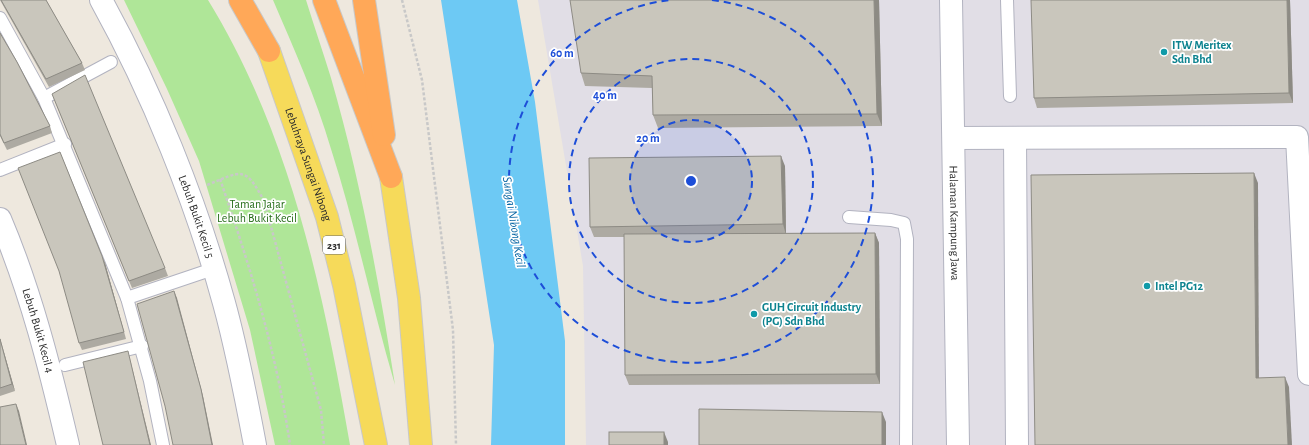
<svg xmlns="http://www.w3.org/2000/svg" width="1309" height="445" font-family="'Alegreya Sans',sans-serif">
<rect width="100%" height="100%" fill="#eee8de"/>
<polygon fill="#e1dee6" points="538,0 1309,0 1309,445 586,445 583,266"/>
<g fill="#afe698">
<path d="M124,0H208C291,135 323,291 350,445H275L250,330L199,161L167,89Z"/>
<path d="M273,0H306C314,26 323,52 331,78C360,178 379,282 395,385C372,307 356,227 331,149C316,98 294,49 273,0Z"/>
</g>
<polygon fill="#6dc9f4" points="441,0 517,0 535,102 565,341 565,445 491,445 494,345"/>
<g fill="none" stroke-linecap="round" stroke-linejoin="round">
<defs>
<g id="lane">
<polyline points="1007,0 1010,96"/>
<polyline points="0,18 44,98 127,298 150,381 163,445"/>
<polyline points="44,98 111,62"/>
<polyline points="0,170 65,144"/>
<polyline points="849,217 891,220 904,223 907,239 906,445"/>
<polyline points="127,298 213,269"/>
<polyline points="65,365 142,346"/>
</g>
<g id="street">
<path id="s1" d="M101,0C152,92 196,201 224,303C237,350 246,397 255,445"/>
<path id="s2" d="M951,0L958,445"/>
<polyline points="954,138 1297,137 1309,374"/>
<polyline points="1015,138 1017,445"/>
<path id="s3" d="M0,219C31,292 50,368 68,445"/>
</g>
<g id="primary">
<path id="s4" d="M269,51L327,217L344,285L376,445"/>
<polyline points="391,177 409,298 421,445"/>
</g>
<g id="highway">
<polyline points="240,0 269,51"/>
<polyline points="324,0 391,177"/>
<polyline points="364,0 384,135"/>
</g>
</defs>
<use href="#lane" stroke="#b2b3c0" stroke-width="14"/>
<use href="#street" stroke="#b2b3c0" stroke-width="24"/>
<use href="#primary" stroke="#c8c8c8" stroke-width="24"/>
<use href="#highway" stroke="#c8c8c8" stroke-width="24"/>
<g stroke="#c8c8c8" stroke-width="2.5" stroke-dasharray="3 2" stroke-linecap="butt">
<polyline points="402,0 422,80 453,330 456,445"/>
<path d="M220,179C250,266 277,354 290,445"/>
<path d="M207,185C242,171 245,165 264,201L321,410L324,445"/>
</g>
<use href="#lane" stroke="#fff" stroke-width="12"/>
<use href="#street" stroke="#fff" stroke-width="22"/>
<use href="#primary" stroke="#f6da5a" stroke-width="22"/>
<use href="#highway" stroke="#ffa858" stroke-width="22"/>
</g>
<g fill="#adaaa2">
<polygon points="0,0 46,0 82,63 85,70 49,87"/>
<polygon points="879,0 882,126 658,128 653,115 652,88 585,86 581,73"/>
<polygon points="1290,0 1293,103 1037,108 1034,98"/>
<polygon points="0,33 50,126 52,133 7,150 0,136"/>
<polygon points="52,94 165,268 168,276 132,288"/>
<polygon points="785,166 786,233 875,233 879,243 880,384 629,385 625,375 625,237 594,237 590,227"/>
<polygon points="105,263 126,339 82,350 79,343"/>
<polygon points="0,338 15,391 0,396"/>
</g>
<g fill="#8d8b84">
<polygon points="874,0 879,0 882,126 877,114"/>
<polygon points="1287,0 1290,0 1293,103 1289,93"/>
<polygon points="781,156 785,166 786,235 783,224"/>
<polygon points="1254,173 1258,183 1259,388 1256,378"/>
<polygon points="875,233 879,243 880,384 876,374"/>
<polygon points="102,256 105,263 126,339 124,332"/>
<polygon points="174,291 177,298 203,396 213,445 212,445"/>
<polygon points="0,338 1,342 15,391 12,384"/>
<polygon points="128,351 130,359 151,445 150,445"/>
<polygon points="1285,377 1289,387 1292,445 1288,445"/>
<polygon points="16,404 19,411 27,445 26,445"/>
<polygon points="882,412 886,422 886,445 882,445"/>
<polygon points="664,432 668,442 668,445 664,445"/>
</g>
<g fill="#c9c6bc" stroke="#8d8b84">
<polygon points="1,0 46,0 82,63 46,79"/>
<polygon points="570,0 874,0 877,114 653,115 652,76 581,73"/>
<polygon points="1031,0 1287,0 1289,93 1034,98"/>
<polygon points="0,33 17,62 50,126 4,143 0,134"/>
<polygon points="85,75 165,268 129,281 52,94"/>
<polygon points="60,152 102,256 124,332 79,343 59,271 18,168"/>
<polygon points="781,156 783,224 590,227 589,158"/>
<polygon points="1254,173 1256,378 1285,377 1288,445 1035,445 1031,175"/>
<polygon points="875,233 876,374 625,375 624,234"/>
<polygon points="174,291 201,389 212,445 173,445 165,406 137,304"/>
<polygon points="0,339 12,384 0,388"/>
<polygon points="128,351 150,445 103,445 83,362"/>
<polygon points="16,404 26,445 0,445 0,407"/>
<polygon points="699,409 882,412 882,445 699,445"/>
<rect x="609" y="432" width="55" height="13"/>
</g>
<circle cx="691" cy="181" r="61" fill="#1d4ed8" fill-opacity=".12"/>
<g fill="none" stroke="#1d4ed8" stroke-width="2" stroke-dasharray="7 5">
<circle cx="691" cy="181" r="61"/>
<circle cx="691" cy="181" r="122"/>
<path d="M712 0A182 182 0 1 1 670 0"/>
</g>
<g fill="#0f9aa8" stroke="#fff" stroke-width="1.5">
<circle cx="1164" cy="52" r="4"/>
<circle cx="1147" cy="286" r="4"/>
<circle cx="754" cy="314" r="4"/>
</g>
<g text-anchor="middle" stroke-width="3.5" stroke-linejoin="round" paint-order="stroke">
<rect fill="#fff" stroke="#6b6b6b" stroke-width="1" x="323" y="236" width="22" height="18" rx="3"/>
<g font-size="11" font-weight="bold" fill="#2c2c2c">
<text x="334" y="249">231</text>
</g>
<g font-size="12" font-weight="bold" fill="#0d838f" stroke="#fff" text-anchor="start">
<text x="1172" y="49">ITW Meritex<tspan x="1172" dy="14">Sdn Bhd</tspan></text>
<text x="1155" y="290">Intel PG12</text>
<text x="762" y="311">GUH Circuit Industry<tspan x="762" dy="14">(PG) Sdn Bhd</tspan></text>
</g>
<g font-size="12" fill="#2c2c2c" stroke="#fff">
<text dy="4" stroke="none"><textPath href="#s4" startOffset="120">Lebuhraya Sungai Nibong</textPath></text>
<text dy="4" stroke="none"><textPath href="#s1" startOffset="237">Lebuh Bukit Kecil 5</textPath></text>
<text dy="4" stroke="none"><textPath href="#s2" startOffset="223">Halaman Kampung Jawa</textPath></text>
<text dy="4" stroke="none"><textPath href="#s3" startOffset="118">Lebuh Bukit Kecil 4</textPath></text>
</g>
<g font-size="12" fill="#256d18" stroke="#fff">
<text x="257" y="208">Taman Jajar<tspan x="257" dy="14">Lebuh Bukit Kecil</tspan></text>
</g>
<g font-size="13" font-style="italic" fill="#0866a4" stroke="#fff">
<text transform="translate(515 222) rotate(81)" y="5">Sungai Nibong Kecil</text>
</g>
</g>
<circle cx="691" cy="181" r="6" fill="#1d4ed8" stroke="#fff" stroke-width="2"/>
<g font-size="12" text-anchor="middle" font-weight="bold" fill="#1d4ed8" stroke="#fff" stroke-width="3.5" stroke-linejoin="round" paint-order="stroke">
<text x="562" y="57">60 m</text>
<text x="605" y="99">40 m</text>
<text x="648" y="142">20 m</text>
</g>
</svg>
